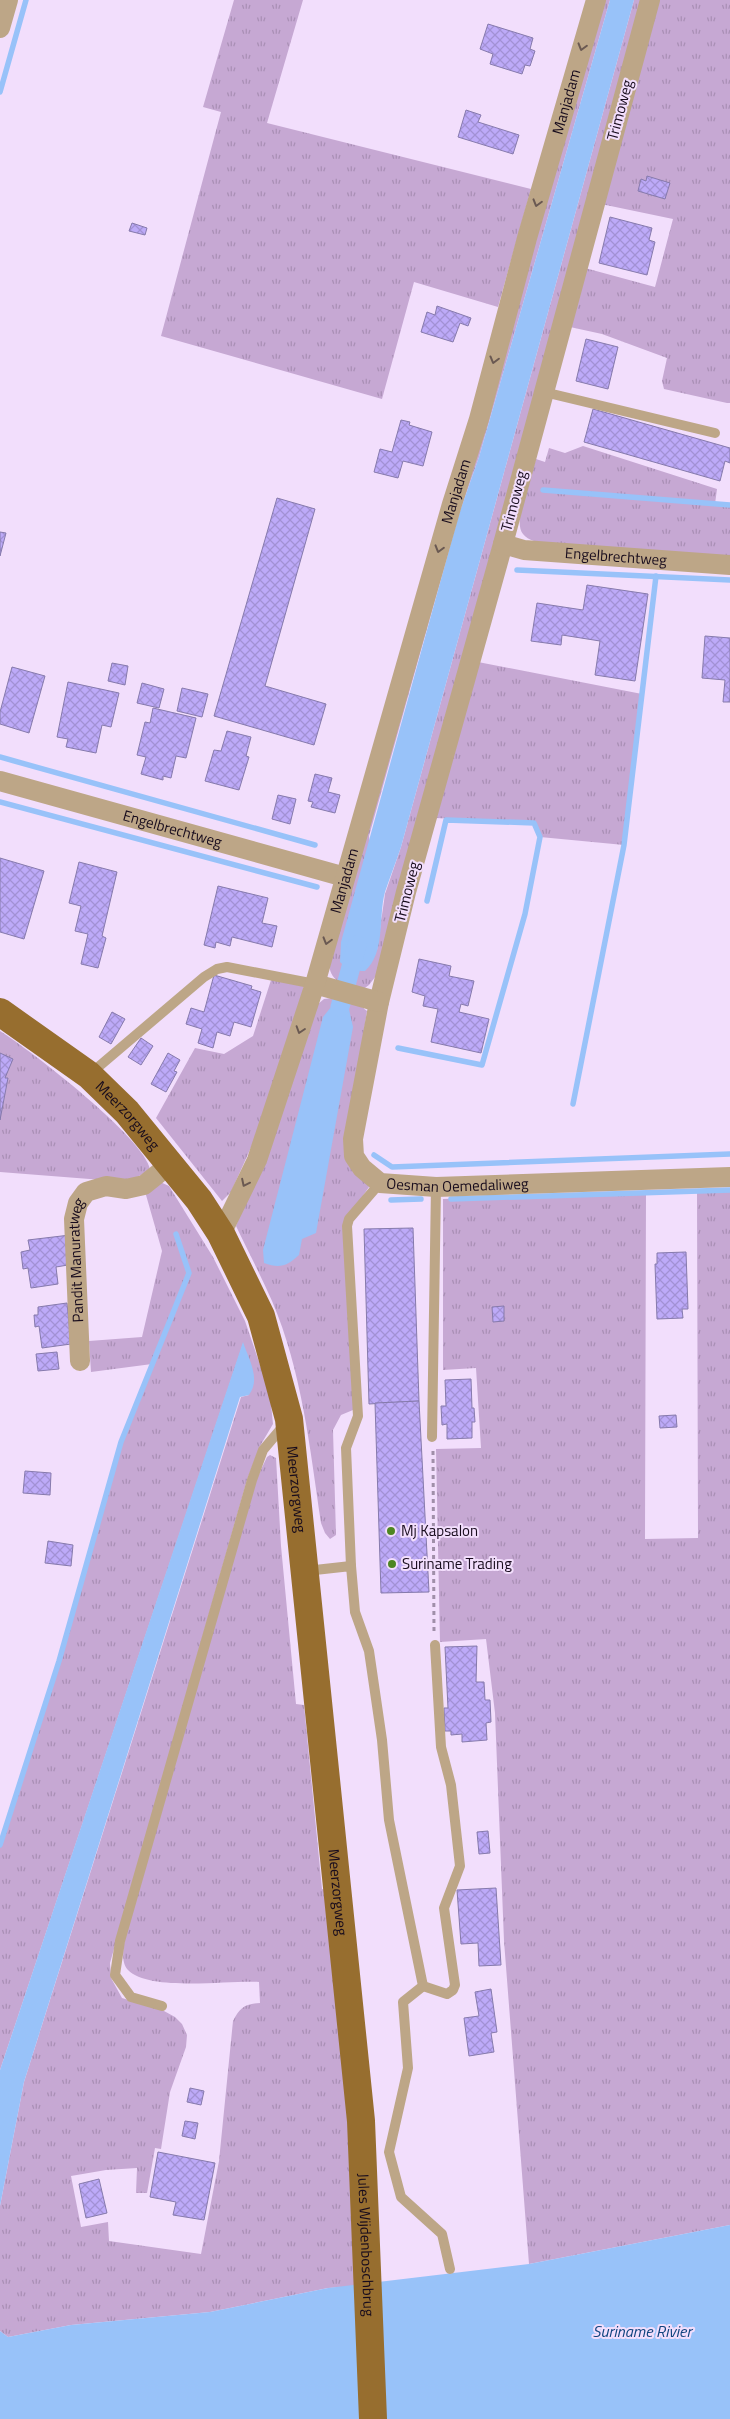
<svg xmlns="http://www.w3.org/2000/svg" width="730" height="2419" font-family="'Titillium Web',sans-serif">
<defs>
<pattern id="grass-tufts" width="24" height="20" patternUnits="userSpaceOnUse" patternTransform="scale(1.25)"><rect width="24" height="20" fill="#c6a8d3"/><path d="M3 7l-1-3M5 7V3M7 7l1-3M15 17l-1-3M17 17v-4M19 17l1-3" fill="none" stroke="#a98fb5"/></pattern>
<pattern id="building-cross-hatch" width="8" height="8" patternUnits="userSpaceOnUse" patternTransform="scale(1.25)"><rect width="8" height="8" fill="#bdaaf8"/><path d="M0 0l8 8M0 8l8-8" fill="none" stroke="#a291d4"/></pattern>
</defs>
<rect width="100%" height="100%" fill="#f2defc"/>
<g fill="url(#grass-tufts)">
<polygon points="234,0 303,0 267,123 531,189 498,307 414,282 382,399 161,336 221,112 203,107"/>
<path d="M600,0H610L479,457L459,514L369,836L377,950L385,894L401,847L634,0H644L379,972L369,985L362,990C343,983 329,983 329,961Z"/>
<polygon points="656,0 730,0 730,403 727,403 664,389 662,381 667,358 602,334 570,327 585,268 655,287 673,219 601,204"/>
<path d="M583,446L717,489L715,504L730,505V558L547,544C539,542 528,541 523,534C512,521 531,475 536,459L545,462L549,448L565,453Z"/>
<polygon points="478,662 642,694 624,845 540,837 534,823 436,818"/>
<polygon points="272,977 303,983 305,996 257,1134 231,1192 222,1201 156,1118 195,1048 224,1054 253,1036"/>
<path d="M333,998L359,1005L367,1011L351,1120L369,1187L344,1223L355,1395L353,1410L341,1415L333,1430L336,1535L330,1539L325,1533L321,1523C310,1449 302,1371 272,1301C261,1276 248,1251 236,1226L318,1004L324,999Z"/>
<path d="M0,1031C30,1050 145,1138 150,1170L128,1182L0,1172Z"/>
<path d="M158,1181L169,1186L213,1257L245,1321L270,1394L273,1424L260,1446L247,1480L110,1963L111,1978L122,1998L164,2011L175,2017L182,2024L187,2035L186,2047L170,2092L161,2149L155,2148L147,2193H136L137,2168L106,2170L71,2176L81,2227L108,2222L109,2241L201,2254L219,2161L233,2021C240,2008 244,2004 260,2003L259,1982C230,1980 149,1992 128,1970C120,1962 124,1946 125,1937L257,1478L267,1457L270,1455L276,1458L281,1546L296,1704L304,1705L322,1889L330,1891L362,2286L328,2288L210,2312L71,2325L8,2337L0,2331V2206L24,2082L241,1397L249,1395L243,1344L0,2070V1845L59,1661L121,1442L152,1364L91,1372L89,1341L142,1337L162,1251L144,1188Z"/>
<polygon points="730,1190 730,2225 529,2264 504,1941 495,1713 486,1639 440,1642 436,1449 481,1448 476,1368 443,1370 443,1199 646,1193 645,1539 698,1538 697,1191"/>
</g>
<g fill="#98c2f9">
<path d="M610,0H634L401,847C396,862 390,877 385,892C378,917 386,952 365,971C356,971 347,969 340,962L341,942L459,514L479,457Z"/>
<path d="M335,1002L348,1005L353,1027L316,1233L302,1239L299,1255C287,1266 280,1269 264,1263L263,1250L323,1017Z"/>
<path d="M243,1342C249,1360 261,1379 249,1395L240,1397L24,2082L0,2206V2070Z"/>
<polygon points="730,2225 730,2419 0,2419 0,2331 8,2337 71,2325 210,2312 328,2288 529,2264"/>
</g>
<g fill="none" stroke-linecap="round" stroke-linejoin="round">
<g stroke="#98c2f9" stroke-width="5.5">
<polyline points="0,92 26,0"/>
<polyline points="543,490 730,505"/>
<polyline points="517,570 730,580"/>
<polyline points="0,757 315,845"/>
<polyline points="0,802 317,887"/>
<polyline points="398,1048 482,1065 525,914 540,837 534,823 446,820 427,901"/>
<polyline points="573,1104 624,845 656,576"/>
<polyline points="374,1155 392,1167 730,1154"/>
<polyline points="451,1199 730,1190"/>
<polyline points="391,1200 421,1199"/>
<polyline points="0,1845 59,1661 121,1442 189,1273 176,1234"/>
</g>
<polyline stroke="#98c2f9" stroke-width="19" points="340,1007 357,945"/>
</g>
<g fill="url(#building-cross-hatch)" stroke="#867aac">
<polygon points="488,24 533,38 530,49 535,51 530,66 525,65 522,74 490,64 493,54 480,49"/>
<polygon points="466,110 481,115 478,122 519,135 513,154 458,137"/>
<polygon points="647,176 670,183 665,199 638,191 641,179 646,181"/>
<polygon points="610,217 652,228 649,240 655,242 647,275 599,263"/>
<polygon points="132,223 147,228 145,235 129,231"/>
<polygon points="437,306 471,318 468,326 460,323 453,342 421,332 427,312 435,315"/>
<polygon points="586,339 618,347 608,389 576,381"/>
<polygon points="593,409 730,448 730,463 725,461 720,481 584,442"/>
<polygon points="401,420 410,422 409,425 432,432 423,466 403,461 398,478 374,472 380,449 392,452"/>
<polygon points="277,498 315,509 265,686 326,704 314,745 214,716"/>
<polygon points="0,532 6,533 0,556"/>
<polygon points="587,585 648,594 635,681 595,675 600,641 562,635 561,645 531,641 537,603 583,610"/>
<polygon points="705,636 730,638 730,702 723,702 725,680 702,678"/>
<polygon points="112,663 128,666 125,685 108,681"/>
<polygon points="12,667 45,676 29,733 0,724 0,712"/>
<polygon points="68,682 119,693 111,727 102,725 96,753 66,747 68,739 57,737"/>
<polygon points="142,683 164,689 159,708 137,703"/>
<polygon points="182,688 208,694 202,717 177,711"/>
<polygon points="153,708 196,718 186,758 176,756 171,778 163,776 163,780 141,774 146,757 137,755 145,722 150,723"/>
<polygon points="227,731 251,737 246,756 249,757 239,790 205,781 214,750 221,751"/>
<polygon points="315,774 332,778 328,792 340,795 335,813 311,807 313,802 308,801"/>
<polygon points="278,795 296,799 290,824 272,819"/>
<polygon points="0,858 44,871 24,939 0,932"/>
<polygon points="79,862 117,872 102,936 106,938 98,968 81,964 88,934 75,931 81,906 69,903"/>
<polygon points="218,886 268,898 262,923 277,926 272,947 232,937 230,946 216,942 215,948 204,945"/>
<polygon points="419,959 451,966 449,976 474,981 468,1006 461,1004 459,1012 489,1019 481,1053 431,1042 438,1009 423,1006 425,996 412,992"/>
<polygon points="214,975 252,986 251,989 261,992 251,1027 234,1022 230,1036 217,1032 213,1048 198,1043 202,1029 186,1024 191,1008 204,1012"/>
<polygon points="112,1012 125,1019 111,1044 99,1037"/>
<polygon points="141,1038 153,1046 141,1065 128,1057"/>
<polygon points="0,1053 13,1059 5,1078 8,1078 0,1120"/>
<polygon points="168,1053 180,1060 174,1071 177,1072 166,1092 151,1084"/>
<polygon points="413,1228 419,1401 369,1404 364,1229"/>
<polygon points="70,1235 74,1264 56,1267 58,1284 31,1288 28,1268 23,1269 21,1252 30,1250 28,1240"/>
<polygon points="686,1252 688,1309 682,1309 683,1318 657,1319 655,1264 657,1264 657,1253"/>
<polygon points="67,1303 71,1344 42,1348 39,1326 35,1327 34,1315 38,1315 38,1307"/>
<polygon points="504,1306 504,1321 493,1322 492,1307"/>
<polygon points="57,1352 59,1369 38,1371 36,1354"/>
<polygon points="471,1379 472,1408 474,1408 475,1422 472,1422 472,1438 447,1439 447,1424 442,1425 441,1406 446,1406 445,1380"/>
<polygon points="419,1401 429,1592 381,1593 375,1403"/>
<polygon points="676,1415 677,1427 660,1428 659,1416"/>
<polygon points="25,1471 51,1473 50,1495 23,1493"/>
<polygon points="48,1541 73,1545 71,1566 45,1563"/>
<polygon points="477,1646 476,1682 484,1682 485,1700 490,1700 491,1722 486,1723 487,1740 462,1742 462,1734 451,1735 451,1731 445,1731 444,1708 448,1708 445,1647"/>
<polygon points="488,1831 490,1853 479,1854 477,1832"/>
<polygon points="496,1888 501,1965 479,1966 478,1943 461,1944 457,1890"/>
<polygon points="491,1989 497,2032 491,2033 494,2052 469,2056 464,2018 479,2016 475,1992"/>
<polygon points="190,2088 204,2091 201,2105 187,2102"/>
<polygon points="185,2121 198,2123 195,2139 182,2136"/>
<polygon points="158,2152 215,2163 204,2220 173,2215 176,2202 150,2197"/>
<polygon points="99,2179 107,2213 86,2218 79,2184"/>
</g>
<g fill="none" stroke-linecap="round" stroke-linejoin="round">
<polyline stroke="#a08fa9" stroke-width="3" stroke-dasharray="4 4" stroke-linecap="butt" points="433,1451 434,1632"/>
<g stroke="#bda687" stroke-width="10">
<polyline points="544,392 715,433"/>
<polyline points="90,1074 204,977 217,969 227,967 315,984"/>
<polyline points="432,1437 436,1187"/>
<polyline points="351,1566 346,1448 358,1416 347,1226 349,1219 380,1183"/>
<polyline points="306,1571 351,1566 355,1612 369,1651 382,1740 389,1820 423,1986 403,2002 408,2068 389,2152 401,2197 442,2234 450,2269"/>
<polyline points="423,1986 447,1994 453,1990 455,1985 444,1908 460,1866 451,1785 441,1747 435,1645"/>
<polyline points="162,2006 131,1997 115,1975 120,1941 252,1480 263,1450 285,1424"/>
</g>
<g stroke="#bda687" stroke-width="20">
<path id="s1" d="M650,0L503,544L406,892L379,1002L353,1139L354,1156L362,1168L380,1183L436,1187L730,1177"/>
<polyline points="0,28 8,0"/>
<path id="s2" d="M503,544L524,550L730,565"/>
<path id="s3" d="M0,781L345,877"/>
<polyline points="315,984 379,1002"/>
<path id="s4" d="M221,1234L257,1160L315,984L452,504L479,419L527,238L596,0"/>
<path id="s5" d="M80,1361L74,1219L78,1203L86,1192L106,1186L126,1189L144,1185L169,1165"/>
</g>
<path stroke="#976e2f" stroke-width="28" id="s6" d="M0,1012L89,1075L127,1112L199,1200L221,1234L261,1316L289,1419L361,2121L373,2419"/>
</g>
<defs><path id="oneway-chevron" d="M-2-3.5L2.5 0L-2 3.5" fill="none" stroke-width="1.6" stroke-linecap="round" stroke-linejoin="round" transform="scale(1.25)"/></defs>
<g stroke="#6a5952">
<use href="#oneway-chevron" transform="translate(582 47) rotate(106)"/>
<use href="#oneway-chevron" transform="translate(537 203) rotate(106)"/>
<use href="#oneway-chevron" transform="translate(494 360) rotate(105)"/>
<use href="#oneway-chevron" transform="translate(439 549) rotate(106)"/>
<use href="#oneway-chevron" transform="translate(327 941) rotate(106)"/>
<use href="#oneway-chevron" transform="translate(300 1030) rotate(108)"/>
<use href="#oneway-chevron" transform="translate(245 1183) rotate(116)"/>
</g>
<g fill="#4d8622" stroke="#f2defc" stroke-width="2">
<circle cx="391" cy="1531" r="5"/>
<circle cx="392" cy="1564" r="5"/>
</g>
<g text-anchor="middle" stroke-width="4" stroke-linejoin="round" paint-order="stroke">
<g font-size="15" fill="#180c1d" stroke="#f2defc">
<text dy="5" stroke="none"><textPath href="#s4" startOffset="1185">Manjadam</textPath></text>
<text transform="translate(620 110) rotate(-75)" y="5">Trimoweg</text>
<text dy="5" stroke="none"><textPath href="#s4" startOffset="780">Manjadam</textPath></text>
<text transform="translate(514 501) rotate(-75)" y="5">Trimoweg</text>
<text dy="5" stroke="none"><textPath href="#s2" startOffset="114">Engelbrechtweg</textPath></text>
<text dy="5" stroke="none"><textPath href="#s3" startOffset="179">Engelbrechtweg</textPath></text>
<text dy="5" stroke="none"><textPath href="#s4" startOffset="375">Manjadam</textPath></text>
<text transform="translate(407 892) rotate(-76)" y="5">Trimoweg</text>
<text dy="5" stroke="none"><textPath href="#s6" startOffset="165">Meerzorgweg</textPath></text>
<text dy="5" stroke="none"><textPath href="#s1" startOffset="1310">Oesman Oemedaliweg</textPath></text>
<text dy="5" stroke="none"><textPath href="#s5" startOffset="101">Pandit Manuratweg</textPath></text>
<text dy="5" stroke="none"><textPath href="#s6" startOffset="585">Meerzorgweg</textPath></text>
<text dy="5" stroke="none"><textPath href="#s6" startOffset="990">Meerzorgweg</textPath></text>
<text dy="5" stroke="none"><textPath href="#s6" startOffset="1344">Jules Wijdenboschbrug</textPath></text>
</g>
<g font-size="15" fill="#180c1d" stroke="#f2defc" text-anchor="start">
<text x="401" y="1536">Mj Kapsalon</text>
<text x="402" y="1569">Suriname Trading</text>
</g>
<g font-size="16" font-style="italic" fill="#0f437e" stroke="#f2defc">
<text x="642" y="2337">Suriname Rivier</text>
</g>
</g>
</svg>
